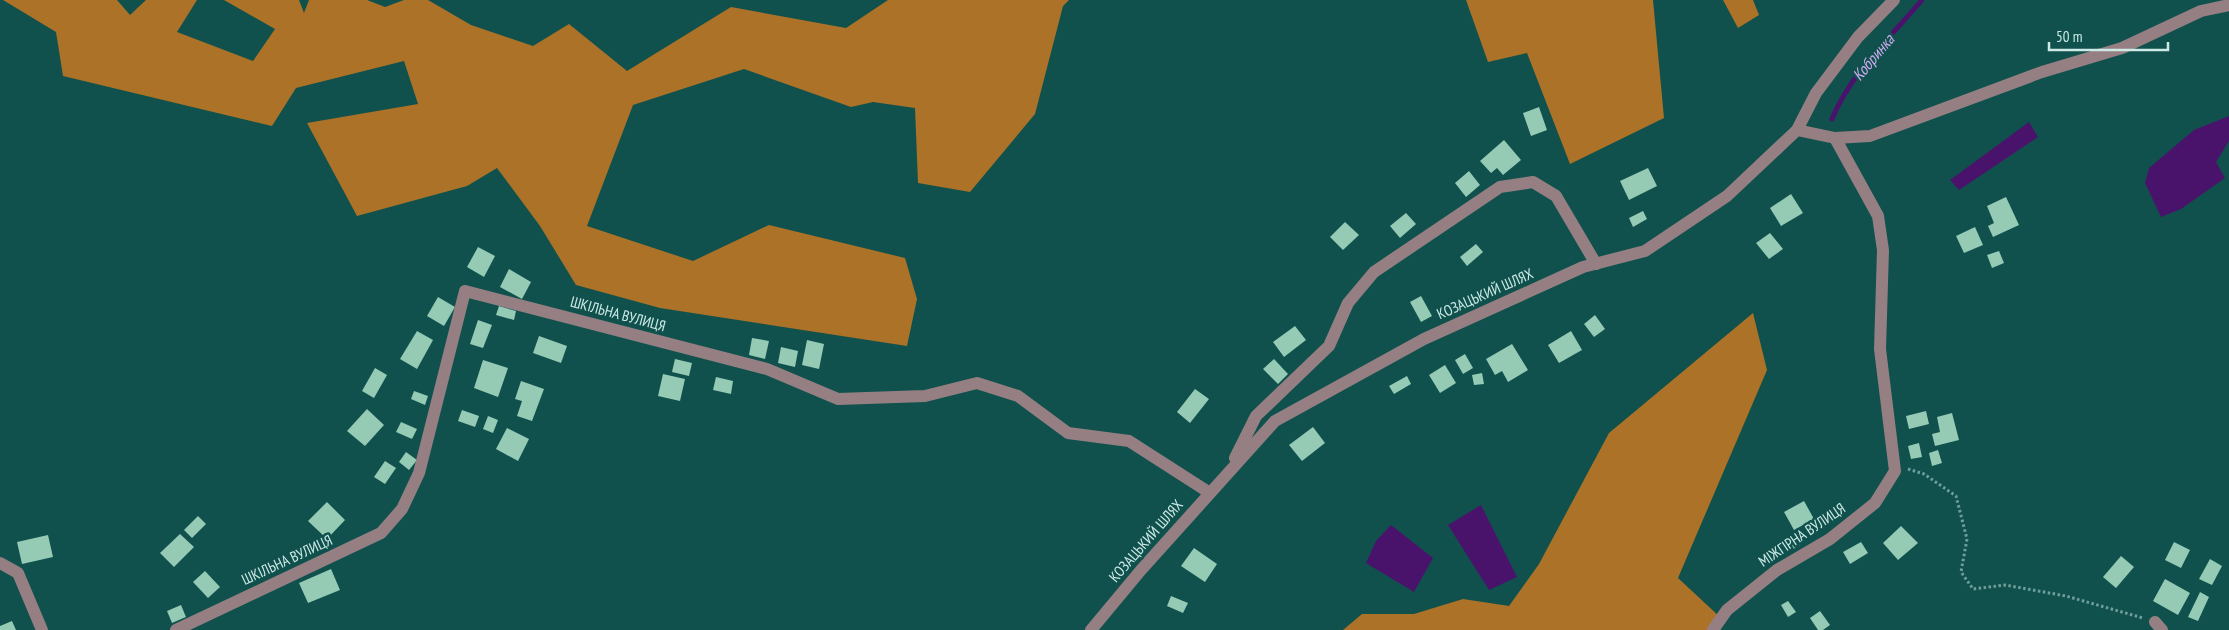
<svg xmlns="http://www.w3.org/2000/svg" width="2229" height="630" font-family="'PT Sans Narrow',sans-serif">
<rect width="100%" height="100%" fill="#10514d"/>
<g fill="#ac7227">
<polygon points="3,0 117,0 130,15 146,0 197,0 177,32 253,61 275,29 224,0 299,0 304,13 309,0 367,0 385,7 404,0 428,0 471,25 533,46 569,24 627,71 731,7 846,28 888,0 1069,0 1063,6 1035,114 970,192 918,183 915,108 873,102 851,107 744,69 633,105 587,226 693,261 769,225 905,258 917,299 907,346 660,308 576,285 540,226 497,168 467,186 357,216 307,123 418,104 404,61 296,88 272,126 63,76 56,32"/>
<polygon points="1466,0 1653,0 1664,118 1570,164 1527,53 1488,62"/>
<polygon points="1723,0 1753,0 1759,15 1738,28"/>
<polygon points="1753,313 1767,370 1678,578 1721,618 1713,630 1343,630 1362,614 1414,614 1463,599 1509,606 1539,564 1609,433"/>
</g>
<g fill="#4a136b">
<polygon points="2229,116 2229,141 2216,162 2225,178 2181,209 2161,217 2145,183 2149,168 2194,130"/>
<polygon points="2029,122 2038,137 1959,190 1950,180"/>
<polygon points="1481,505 1517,577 1489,590 1448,525"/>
<polygon points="1391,525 1433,558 1414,592 1366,563 1376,541"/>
</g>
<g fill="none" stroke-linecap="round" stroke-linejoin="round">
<path stroke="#4a136b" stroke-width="5" d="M1832,119C1851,73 1890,38 1922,0"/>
</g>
<g fill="#95cab5">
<polygon points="1539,107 1547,130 1531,136 1523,113"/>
<polygon points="1504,140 1521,160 1503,175 1497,168 1491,173 1480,161"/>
<polygon points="1648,168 1657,186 1629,200 1620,181"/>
<polygon points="1469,171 1480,185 1466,197 1455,183"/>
<polygon points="1791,194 1803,213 1781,226 1770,208"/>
<polygon points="2006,197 2019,225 1993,237 1988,226 1994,223 1987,206"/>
<polygon points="1643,211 1647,219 1633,227 1629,218"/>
<polygon points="1406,213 1416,224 1400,238 1390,226"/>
<polygon points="1345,222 1359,235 1343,250 1330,237"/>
<polygon points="1975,227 1983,245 1964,253 1956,236"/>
<polygon points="1770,233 1783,249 1769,259 1756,243"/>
<polygon points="1476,244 1483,252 1467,266 1460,257"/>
<polygon points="478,247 495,256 484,277 467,267"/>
<polygon points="1999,251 2004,263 1992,268 1987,255"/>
<polygon points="509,269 531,282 522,299 500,287"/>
<polygon points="1421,296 1432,316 1421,322 1410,302"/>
<polygon points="438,297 455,307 444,326 427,316"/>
<polygon points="499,306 516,311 514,320 496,315"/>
<polygon points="1595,315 1605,329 1594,337 1584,324"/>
<polygon points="478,320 492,325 483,348 470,344"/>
<polygon points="1295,326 1306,340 1284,357 1273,342"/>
<polygon points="417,331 433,340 417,369 400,359"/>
<polygon points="1571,331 1582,350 1559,363 1548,345"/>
<polygon points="539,336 567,346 561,363 533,353"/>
<polygon points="752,338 769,341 765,359 749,355"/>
<polygon points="807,340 824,344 819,369 802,365"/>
<polygon points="1512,344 1528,370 1508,382 1502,371 1495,375 1486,359"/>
<polygon points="781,347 798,351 795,367 778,363"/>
<polygon points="1465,354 1473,368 1463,374 1455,360"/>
<polygon points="675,359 692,363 689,376 672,372"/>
<polygon points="1274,359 1288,374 1278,384 1263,369"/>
<polygon points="483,360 508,368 498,397 474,388"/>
<polygon points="1445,365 1456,383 1440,393 1429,375"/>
<polygon points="375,368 387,375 374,398 362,391"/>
<polygon points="1482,373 1484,384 1474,385 1472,375"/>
<polygon points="663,374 685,379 680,401 658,396"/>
<polygon points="1407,376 1411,384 1394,394 1389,386"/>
<polygon points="716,377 733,381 731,394 713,390"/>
<polygon points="521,381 544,389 532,421 517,416 522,401 515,399"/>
<polygon points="1195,389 1209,399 1190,423 1177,412"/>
<polygon points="414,391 428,396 425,405 411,399"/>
<polygon points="367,409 384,425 365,446 347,431"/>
<polygon points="462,410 479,416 475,427 458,421"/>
<polygon points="1926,411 1929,424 1909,429 1906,416"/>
<polygon points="1952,413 1959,440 1935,446 1932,434 1940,432 1937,417"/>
<polygon points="488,416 498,420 493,433 483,429"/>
<polygon points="401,422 417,429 412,439 396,432"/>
<polygon points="1313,427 1325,443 1302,461 1289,445"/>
<polygon points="507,428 529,439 518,461 496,449"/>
<polygon points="1919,443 1922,457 1911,459 1908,446"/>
<polygon points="1938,450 1942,463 1932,466 1929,453"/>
<polygon points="406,452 417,460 409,470 399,462"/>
<polygon points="385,461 396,468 385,484 374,477"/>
<polygon points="1804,501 1814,519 1794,530 1784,512"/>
<polygon points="327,502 345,520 327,539 308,521"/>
<polygon points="198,516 206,524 192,538 184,530"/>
<polygon points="1901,526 1918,543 1898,560 1883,543"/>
<polygon points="180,534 194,547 174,567 160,553"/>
<polygon points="48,535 53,557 22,564 17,542"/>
<polygon points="1796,537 1800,545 1779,557 1774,549"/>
<polygon points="1861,542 1868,553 1850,564 1843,552"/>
<polygon points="2174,542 2190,550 2181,568 2165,560"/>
<polygon points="1194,548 1217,564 1205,582 1181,566"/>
<polygon points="2121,556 2134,567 2116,588 2103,577"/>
<polygon points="2210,559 2222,566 2212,585 2199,579"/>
<polygon points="331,569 340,590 308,603 299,583"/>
<polygon points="205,571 220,587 208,598 193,582"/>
<polygon points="2165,579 2190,593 2178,615 2153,601"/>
<polygon points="2200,592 2209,597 2198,621 2188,617"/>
<polygon points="1171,596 1188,603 1183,613 1167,606"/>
<polygon points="1788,601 1796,612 1788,617 1781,605"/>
<polygon points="181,605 186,617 172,623 167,611"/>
<polygon points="1820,611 1830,625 1823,630 1818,630 1810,618"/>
<polygon points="12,621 16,630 0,630 0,626"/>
</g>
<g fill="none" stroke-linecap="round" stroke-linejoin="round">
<polyline stroke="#6f9e9b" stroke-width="3" stroke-dasharray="2.5 2.5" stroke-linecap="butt" points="1908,469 1924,474 1956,496 1967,539 1961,572 1973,589 2005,585 2066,596 2143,618"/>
<g stroke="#957f82" stroke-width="12">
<polyline points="1797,130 1835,138 1870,136 2042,72 2122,48 2201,11 2229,5"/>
<polyline points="1235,458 1256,416 1329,346 1348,303 1374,272 1500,187 1533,182 1556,196 1596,264"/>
<polyline points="0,563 18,573 42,630"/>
<polyline points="2155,622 2162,630"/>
<polyline points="176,630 381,533 402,509 419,473 465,291 767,369 838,399 925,396 977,383 1018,396 1068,433 1129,441 1210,493"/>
<polyline points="1091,630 1141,570 1275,421 1424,339 1583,267 1645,251 1727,196 1797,130 1816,93 1858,37 1894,0"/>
<polyline points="1713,630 1727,610 1777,570 1830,539 1875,503 1895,471 1880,349 1883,250 1878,216 1835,138"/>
</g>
</g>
<g text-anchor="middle" stroke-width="5" stroke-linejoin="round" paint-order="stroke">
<g font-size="15" fill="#cdeae7" stroke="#10514d">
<text transform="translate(1485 294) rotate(-24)" y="5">КОЗАЦЬКИЙ ШЛЯХ</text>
<text transform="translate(618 314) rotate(15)" y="5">ШКІЛЬНА ВУЛИЦЯ</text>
<text transform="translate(1802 535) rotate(-34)" y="5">МІЖГІРНА ВУЛИЦЯ</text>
<text transform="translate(1146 541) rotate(-49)" y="5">КОЗАЦЬКИЙ ШЛЯХ</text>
<text transform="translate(287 560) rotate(-25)" y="5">ШКІЛЬНА ВУЛИЦЯ</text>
</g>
<g font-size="16" font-style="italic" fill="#d2acf2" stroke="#10514d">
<text transform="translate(1873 57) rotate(-50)" y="6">Кобринка</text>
</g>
</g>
<path d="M2049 42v8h119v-8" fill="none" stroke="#cdeae7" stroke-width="2.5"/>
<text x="2056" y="42" font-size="15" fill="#cdeae7" stroke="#10514d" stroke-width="4" paint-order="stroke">50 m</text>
</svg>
